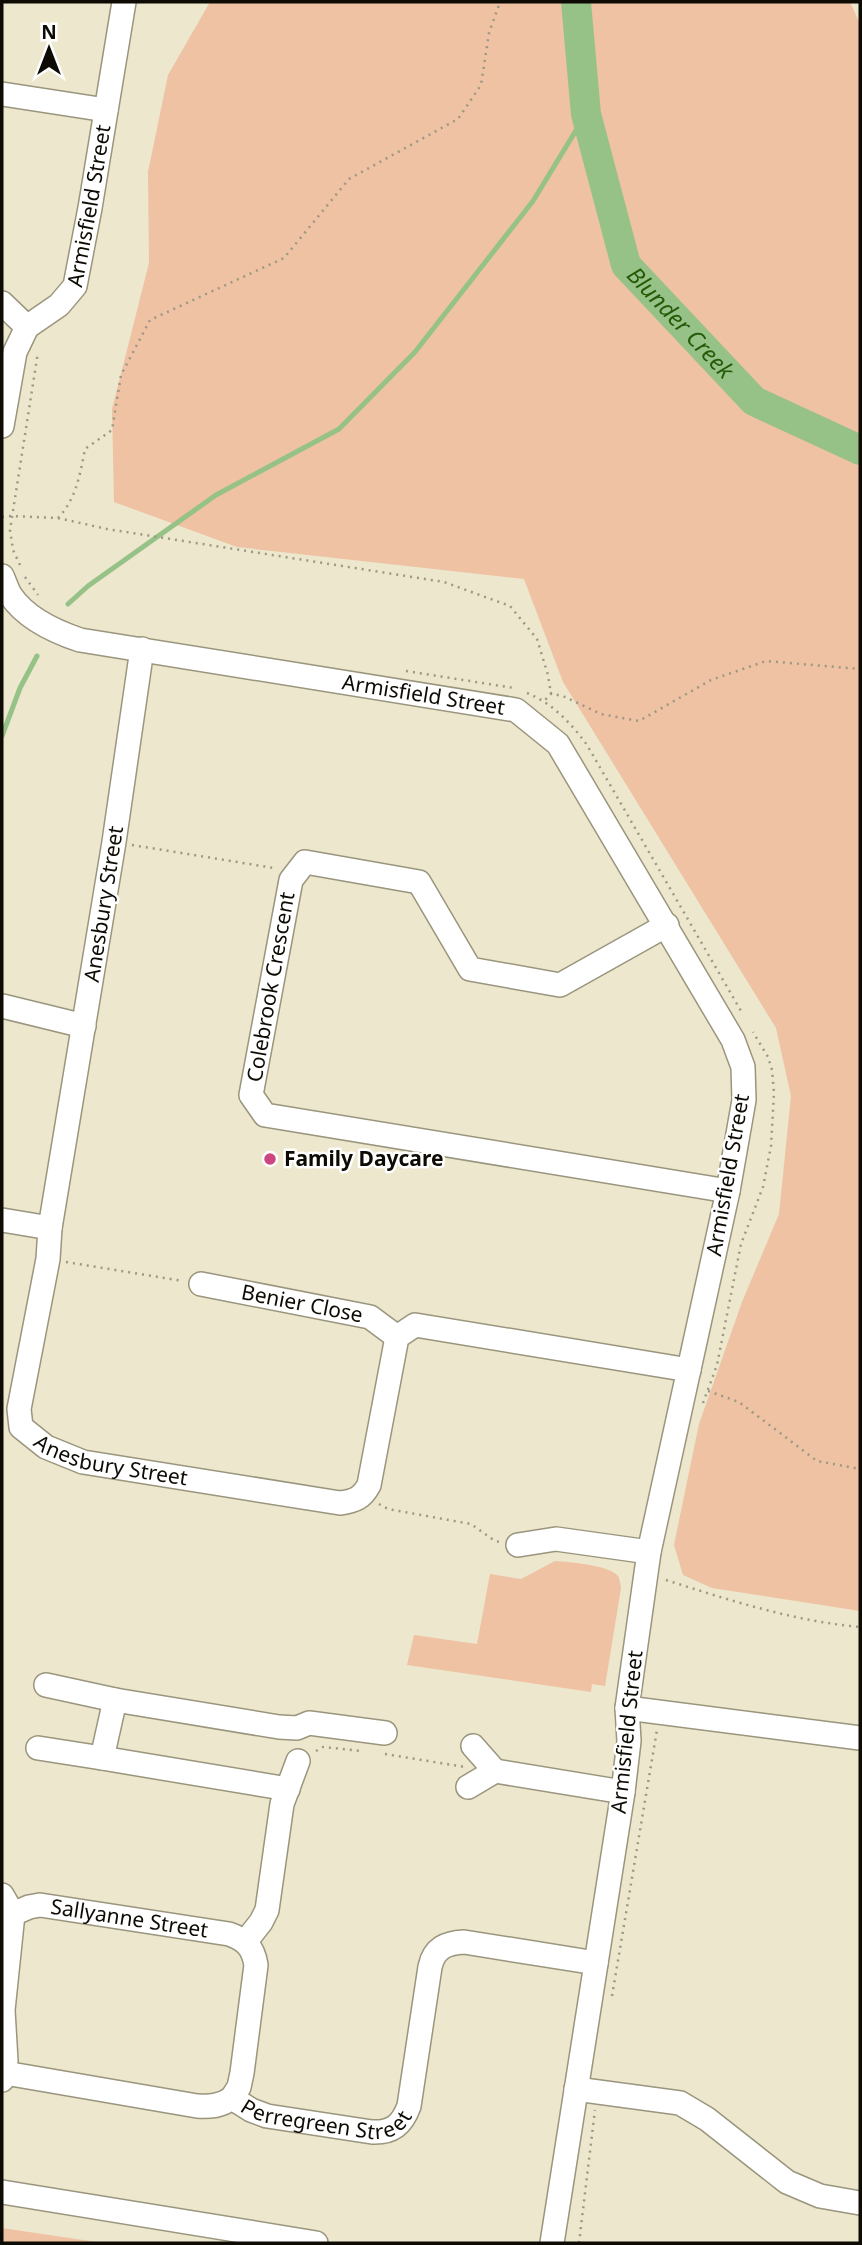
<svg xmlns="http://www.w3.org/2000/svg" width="862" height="2245" font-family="'Noto Sans',sans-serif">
<rect width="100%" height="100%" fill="#ece7cd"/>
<g fill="#eec2a3">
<polygon points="210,2 850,2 860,24 860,1611 712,1588 683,1575 674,1545 699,1424 742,1302 779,1214 791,1096 776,1028 563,682 524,579 237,547 114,502 112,409 149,263 148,172 168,75"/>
<path d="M555,1561C569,1562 609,1565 618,1576C620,1579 620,1584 621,1588L605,1686L592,1684L591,1692L407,1665L414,1635L477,1644L490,1574L521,1579Z"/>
<polygon points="2,2228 103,2243 2,2243"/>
</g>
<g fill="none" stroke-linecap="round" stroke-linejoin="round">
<g stroke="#97c287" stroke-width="5">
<polyline points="68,604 88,586 216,495 339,429 415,352 533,201 586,114"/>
<polyline points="2,736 20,688 37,656"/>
</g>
<path stroke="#97c287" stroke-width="30" id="s1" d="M576,2L586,114L626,265L754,401L860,450"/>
<defs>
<g id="minor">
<polyline points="2,94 106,110"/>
<polyline points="2,303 27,327"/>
<path id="s2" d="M2,426L15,352L27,327L59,305L75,286L90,208L124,2"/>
<path id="s3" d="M2,576C5,582 7,590 11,596C26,618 56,632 80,640L516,710L558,744L733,1040L743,1067L744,1100L728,1191L649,1552L627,1708L629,1741L623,1792L552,2243"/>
<path id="s4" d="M142,649L114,842L50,1228L48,1259L19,1409L21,1427L46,1447L83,1462L340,1503C355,1501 362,1498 369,1485L397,1337L415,1325L689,1370"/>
<polyline points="667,925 560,985 470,969 419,882 305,862 291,880 251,1095 265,1115 728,1191"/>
<polyline points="2,1006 84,1026"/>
<polyline points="2,1220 50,1228"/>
<path id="s5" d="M201,1284L370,1317L397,1337"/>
<polyline points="518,1545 556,1539 649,1552"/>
<polyline points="115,1700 279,1727 297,1728 309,1723 385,1733"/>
<polyline points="627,1708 860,1738"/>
<polyline points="38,1748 102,1758 115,1700 46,1685"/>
<polyline points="102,1758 288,1789"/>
<polyline points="495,1771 623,1792"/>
<polyline points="468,1787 495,1771 473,1746"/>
<polyline points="2,1895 13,1914 3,2010 6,2061 2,2080"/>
<path id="s6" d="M13,1914L29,1907L40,1905L229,1934C246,1940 253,1947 256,1965L242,2073L239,2087L232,2098"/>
<polyline points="246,1941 261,1922 267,1910 282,1804 298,1761"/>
<path id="s7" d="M5,2073L197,2106C210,2107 221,2106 232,2098L251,2110L267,2116L372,2132C392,2133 402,2125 409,2106L430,1967C434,1948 446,1943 464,1942L596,1963"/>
<polyline points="576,2089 680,2103 707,2119 787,2182 820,2196 860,2203"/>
<polyline points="2,2192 316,2243"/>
</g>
</defs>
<use href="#minor" stroke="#9a957d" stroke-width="26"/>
<g stroke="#9c9884" stroke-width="2.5" stroke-dasharray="2 5" stroke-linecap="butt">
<path d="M2,517L11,516L58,518C76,499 80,475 85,449L112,430L121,375L150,320L284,258L349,179L458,119L481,85L489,33L500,2"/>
<polyline points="58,518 107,529 444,582 510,606 537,639 548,675 551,694 544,701"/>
<polyline points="20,565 13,550 10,530 38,352"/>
<polyline points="25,577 38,595"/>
<polyline points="406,671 514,688"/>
<path d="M527,693C552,703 571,723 587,745L741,1011"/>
<polyline points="550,693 565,697 601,714 639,721 711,680 766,661 860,669"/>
<polyline points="132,845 274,868"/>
<polyline points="66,1262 183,1281"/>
<polyline points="708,1391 739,1402 817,1461 860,1469"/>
<polyline points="703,1403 717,1365 741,1244 763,1187 771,1146 774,1093 772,1070 768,1057 753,1032"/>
<polyline points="379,1504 388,1509 471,1524 495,1541 500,1542"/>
<path d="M666,1580C729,1600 793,1621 860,1627"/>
<polyline points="316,1751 323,1747 361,1751"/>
<polyline points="385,1754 465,1767"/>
<polyline points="612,1996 657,1730"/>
<polyline points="579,2243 595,2110"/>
</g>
<use href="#minor" stroke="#fff" stroke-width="23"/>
</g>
<circle fill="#cc4480" stroke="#fff" stroke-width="2.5" cx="270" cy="1159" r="7"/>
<g text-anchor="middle" stroke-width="5" stroke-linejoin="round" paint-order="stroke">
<g font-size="21" fill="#0d0b04" stroke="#fff">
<text dy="7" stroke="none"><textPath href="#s2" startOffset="248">Armisfield Street</textPath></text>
<text dy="7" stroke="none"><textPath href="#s3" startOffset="453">Armisfield Street</textPath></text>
<text transform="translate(104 904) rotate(-81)" y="7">Anesbury Street</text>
<text transform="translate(271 987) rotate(-80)" y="7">Colebrook Crescent</text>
<text transform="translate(728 1175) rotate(-80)" y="7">Armisfield Street</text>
<text dy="7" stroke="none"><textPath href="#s5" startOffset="103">Benier Close</textPath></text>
<text dy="7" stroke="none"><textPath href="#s4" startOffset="887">Anesbury Street</textPath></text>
<text transform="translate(627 1732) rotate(-84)" y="7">Armisfield Street</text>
<text dy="7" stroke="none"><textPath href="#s6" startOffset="119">Sallyanne Street</textPath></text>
<text dy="7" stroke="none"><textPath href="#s7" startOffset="332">Perregreen Street</textPath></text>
</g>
<g font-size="21" font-weight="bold" fill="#0d0b04" stroke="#fff" text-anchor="start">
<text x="284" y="1166">Family Daycare</text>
</g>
<g font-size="23" font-style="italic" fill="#255b08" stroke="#fff">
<text dy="8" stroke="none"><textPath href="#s1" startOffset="348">Blunder Creek</textPath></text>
</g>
</g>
<rect width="862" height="2245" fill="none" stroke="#0d0b04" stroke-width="7"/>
<g transform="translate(49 49)" stroke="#ffffff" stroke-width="5" paint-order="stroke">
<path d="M0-5L12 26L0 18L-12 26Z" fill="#0d0b04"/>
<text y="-10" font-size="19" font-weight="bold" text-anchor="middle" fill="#0d0b04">N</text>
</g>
</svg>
